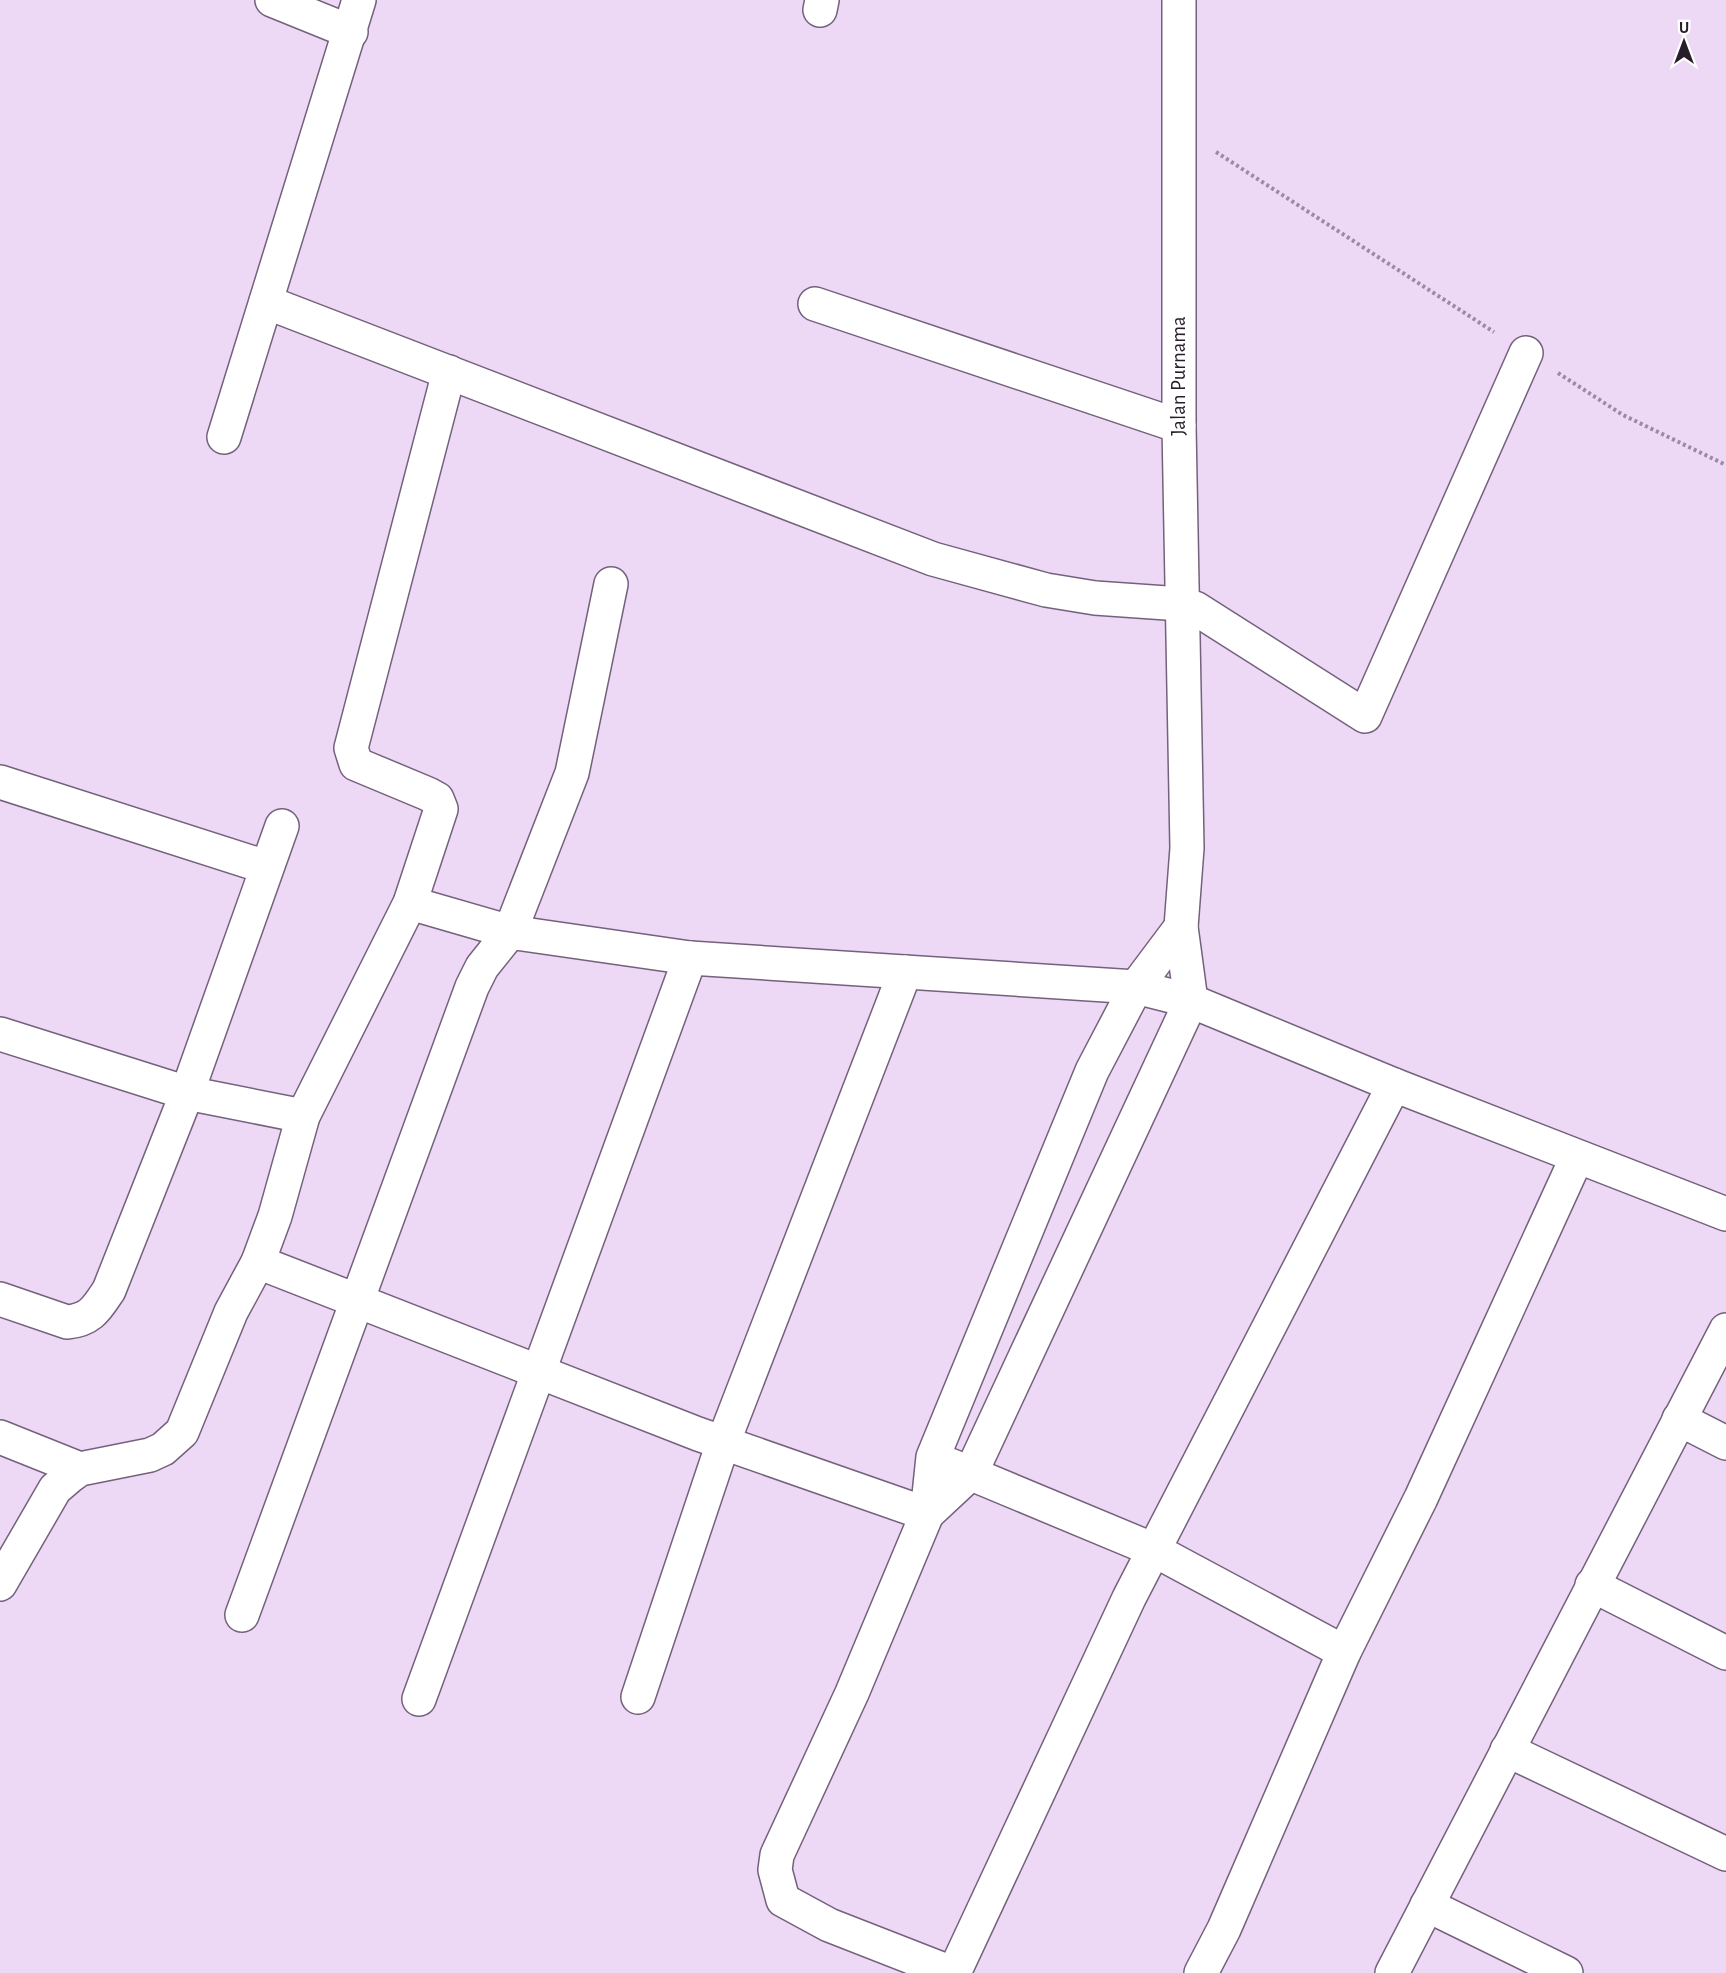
<svg xmlns="http://www.w3.org/2000/svg" width="1726" height="1973" font-family="'Alegreya Sans',sans-serif">
<rect width="100%" height="100%" fill="#edd8f6"/>
<g fill="none" stroke-linecap="round" stroke-linejoin="round">
<defs>
<g id="minor">
<polyline points="272,0 351,32"/>
<polyline points="820,10 822,0"/>
<polyline points="266,302 933,559 1046,590 1095,598 1181,604 1195,608 1365,716 1526,353"/>
<polyline points="815,304 1179,426"/>
<polyline points="224,437 359,0"/>
<polyline points="0,782 266,867"/>
<polyline points="410,903 510,932 572,773 611,584"/>
<polyline points="0,1034 187,1093 303,1116"/>
<polyline points="258,1262 698,1434 927,1514"/>
<path d="M0,1299L67,1322C91,1320 97,1308 109,1290L187,1093L282,826"/>
<polyline points="1679,1419 1726,1443"/>
<polyline points="0,1437 80,1469"/>
<polyline points="950,1465 1154,1550 1344,1652"/>
<polyline points="927,1514 971,1473 1191,1001 1181,927 1187,848 1179,426 1179,0"/>
<polyline points="0,1584 55,1489 69,1477 80,1469 150,1455 163,1449 182,1432 231,1312 258,1262 275,1216 303,1116 410,903 441,809 437,799 428,794 356,764 351,748 449,372"/>
<polyline points="1592,1585 1726,1653"/>
<polyline points="242,1615 472,987 482,967 510,932 690,958 1136,987 1191,1001 1394,1085 1726,1214"/>
<polyline points="638,1697 723,1443 905,972"/>
<polyline points="419,1699 690,958"/>
<polyline points="1507,1750 1726,1854"/>
<polyline points="1427,1905 1566,1973"/>
<polyline points="952,1973 829,1925 783,1900 775,1870 777,1855 852,1693 927,1514 933,1457 1092,1071 1136,987 1181,927"/>
<polyline points="954,1973 1129,1598 1394,1085"/>
<polyline points="1201,1973 1224,1929 1344,1652 1421,1498 1577,1157"/>
<polyline points="1392,1973 1726,1330"/>
</g>
</defs>
<use href="#minor" stroke="#74617c" stroke-width="36"/>
<g stroke="#9a8ba1" stroke-width="4" stroke-dasharray="3 3" stroke-linecap="butt">
<polyline points="1216,152 1494,332"/>
<polyline points="1558,373 1623,415 1726,465"/>
</g>
<use href="#minor" stroke="#fff" stroke-width="33"/>
</g>
<g text-anchor="middle" stroke-width="5" stroke-linejoin="round" paint-order="stroke">
<g font-size="21" fill="#261e29" stroke="#fff">
<text transform="translate(1178 376) rotate(-90)" y="7">Jalan Purnama</text>
</g>
</g>
<g transform="translate(1684 42)" stroke="#ffffff" stroke-width="4.5" paint-order="stroke">
<path d="M0-4.5L10 22L0 15L-10 22Z" fill="#261e29"/>
<text y="-9" font-size="16" font-weight="bold" text-anchor="middle" fill="#261e29">U</text>
</g>
</svg>
